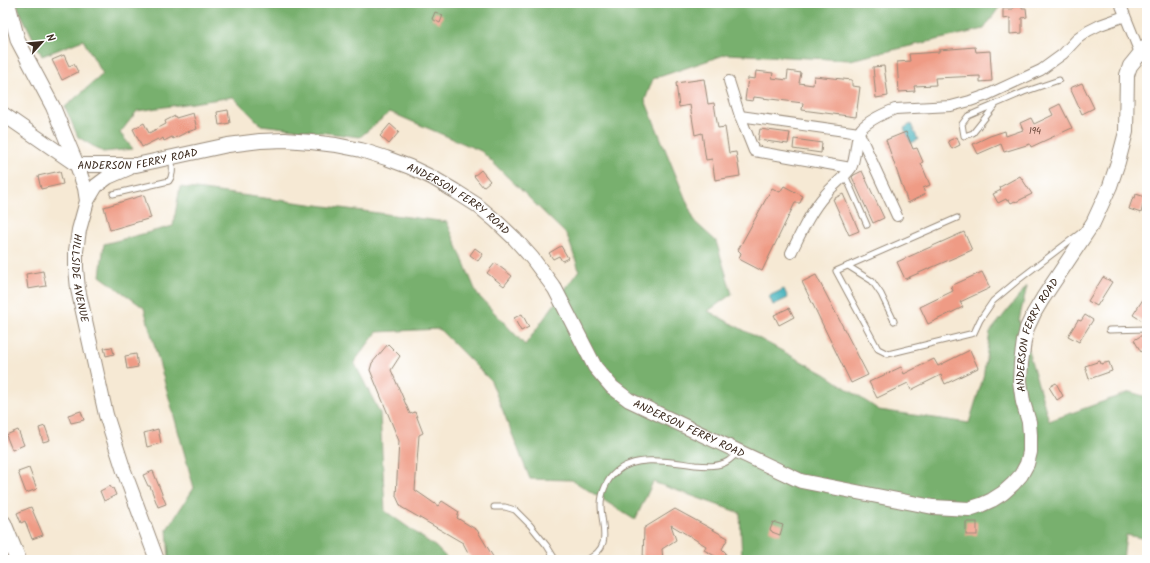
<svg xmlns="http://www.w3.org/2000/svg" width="1150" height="563" font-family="Kalam,sans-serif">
<rect width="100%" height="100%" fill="#fff"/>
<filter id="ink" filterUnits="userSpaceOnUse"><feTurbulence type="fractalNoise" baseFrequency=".025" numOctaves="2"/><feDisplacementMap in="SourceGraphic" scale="8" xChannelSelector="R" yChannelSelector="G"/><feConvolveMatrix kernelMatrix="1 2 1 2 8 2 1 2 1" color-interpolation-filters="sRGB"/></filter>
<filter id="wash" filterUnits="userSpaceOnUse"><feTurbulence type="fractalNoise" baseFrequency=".012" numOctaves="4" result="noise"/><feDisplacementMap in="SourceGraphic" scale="16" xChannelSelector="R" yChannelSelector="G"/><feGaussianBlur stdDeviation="0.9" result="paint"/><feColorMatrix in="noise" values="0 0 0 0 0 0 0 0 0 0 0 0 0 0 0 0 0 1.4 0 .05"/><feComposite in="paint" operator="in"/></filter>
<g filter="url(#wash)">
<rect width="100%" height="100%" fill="#f6e9d4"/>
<polygon fill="#78b06e" stroke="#5a6d46" points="17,3 1002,3 984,29 850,60 727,54 653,79 645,100 695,222 716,241 732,294 708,311 825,374 879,410 969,423 983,378 990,332 1027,286 1019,320 1049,421 1130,392 1147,397 1147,539 1126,535 1123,560 742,560 740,513 653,482 635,520 572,480 530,479 491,381 439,329 377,332 354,362 380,413 385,511 436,547 449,560 169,560 167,529 194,488 144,308 100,276 104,244 173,226 180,187 447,222 477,294 525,345 579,270 567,235 481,151 390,112 360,137 261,125 233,97 137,111 120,133 133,149 103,152 78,137 65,107 103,74 83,40 42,56 19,10"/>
<g fill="#40b0ba" stroke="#3e6d6c">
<polygon points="911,124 918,140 911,143 904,128"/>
<polygon points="784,289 788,298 773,305 769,296"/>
</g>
<g id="blocks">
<g fill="#ef9b85">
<polygon points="1013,3 1022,3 1022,8 1026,8 1027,17 1022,18 1022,33 1010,34 1010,18 1003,19 1003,9 1013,9"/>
<polygon points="435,12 443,15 440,23 432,19"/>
<polygon points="975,47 976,52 990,51 992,81 980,82 980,76 935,78 936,85 914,86 915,91 899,92 897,62 910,61 909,54 939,52 939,50"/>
<polygon points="64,55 69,66 74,64 78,72 62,80 52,60"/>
<polygon points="884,66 888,96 876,98 873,67"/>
<polygon points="756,71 773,73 772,78 787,80 788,71 801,73 799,83 813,85 814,76 852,80 852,86 860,87 856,117 802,110 803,103 754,97 753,101 745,100 748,78 755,79"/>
<polygon points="704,79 708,104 714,103 718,128 725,127 729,153 736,152 740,176 715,180 712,159 706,160 702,133 695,135 690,105 679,107 676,83"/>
<polygon points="1082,83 1094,108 1082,114 1070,88"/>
<polygon points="1060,104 1072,128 1031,147 1030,144 1004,152 1001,144 978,154 973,144 990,136 1005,131 1006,136 1023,130 1020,123 1031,118 1034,124 1053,115 1050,109"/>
<polygon points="228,110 230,123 219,125 217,112"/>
<polygon points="193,113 197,129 187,132 173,139 172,137 164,141 163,138 159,141 158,139 142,147 133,129 144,123 149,133 166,124 165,121 175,116 176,118"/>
<polygon points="390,124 399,132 389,144 380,136"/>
<polygon points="760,129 790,133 788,144 758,140"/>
<polygon points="906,132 913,149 917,148 923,162 921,163 930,185 923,188 925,194 908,203 886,140"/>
<polygon points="957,137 960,145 952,149 948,141"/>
<polygon points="794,139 822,143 821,153 793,149"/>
<polygon points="481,170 490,181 483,187 474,176"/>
<polygon points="60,171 63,184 41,189 38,176"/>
<polygon points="862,171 884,218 873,223 852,177 854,175"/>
<polygon points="1020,176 1032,194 1016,202 1015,201 1011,203 1009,200 1007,201 1006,199 998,203 993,194 1001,190 1000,187"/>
<polygon points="784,186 803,196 800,203 795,203 762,271 739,259 741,253 738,250 772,188 780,192"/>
<polygon points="843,194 859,231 849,235 833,199"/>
<polygon points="1136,194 1145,197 1141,213 1129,209 1133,197 1135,198"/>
<polygon points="144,195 151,218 110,230 104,207"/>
<polygon points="964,232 972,250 905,279 897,262"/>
<polygon points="561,246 568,258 562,261 559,256 553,259 549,253"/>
<polygon points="475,248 483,254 478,261 470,255"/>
<polygon points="495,263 512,276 504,286 487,273"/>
<polygon points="43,271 46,286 28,289 26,274"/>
<polygon points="982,272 990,288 960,302 963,307 928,324 920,307 953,291 951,286"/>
<polygon points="816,275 868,375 851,383 802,282"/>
<polygon points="1103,277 1112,282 1097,306 1088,301"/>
<polygon points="1147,293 1147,317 1144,322 1133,315"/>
<polygon points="789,308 794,317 779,325 774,315"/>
<polygon points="522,314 529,327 521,331 514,318"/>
<polygon points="1085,315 1093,320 1079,342 1068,336 1078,320 1081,321"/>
<polygon points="1144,334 1147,339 1147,349 1141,352 1134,340"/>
<polygon points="388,344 400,356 391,370 410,414 415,412 423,433 419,435 415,490 438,506 442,501 459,512 457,518 477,530 495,560 472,560 463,543 401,507 396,496 399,441 370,370 372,363"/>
<polygon points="112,347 114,354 106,356 104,348"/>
<polygon points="970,350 978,368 945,384 941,375 911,390 908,383 877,398 869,382 901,367 904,374 934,359 938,366"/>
<polygon points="136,354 138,367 127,369 125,356"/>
<polygon points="1100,361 1101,364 1109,362 1112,371 1089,379 1085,366"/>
<polygon points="1056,383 1063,396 1057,400 1049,387"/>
<polygon points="81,411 84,420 71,423 68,415"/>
<polygon points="45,426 50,440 43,442 39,428"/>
<polygon points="158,429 161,443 147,447 144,433"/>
<polygon points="18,430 24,445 12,450 6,435"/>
<polygon points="29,468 37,489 26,493 18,472"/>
<polygon points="153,471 166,504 158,507 150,486 148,486 143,475"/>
<polygon points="110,486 112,489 113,488 116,495 104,501 100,491"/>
<polygon points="31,507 43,535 32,539 25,521 21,523 17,513"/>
<polygon points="675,509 728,538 722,549 726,553 722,560 704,550 706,546 671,525 676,540 662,549 663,560 643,560 644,528"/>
<polygon points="773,522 783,525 780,535 772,532 772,531 770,530"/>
<rect x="966" y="522" width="11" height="13"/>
</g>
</g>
</g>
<g filter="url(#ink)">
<use href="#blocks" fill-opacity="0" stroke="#988a79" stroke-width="1"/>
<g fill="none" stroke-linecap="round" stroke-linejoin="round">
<defs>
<g id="lane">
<polyline points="997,103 973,133 964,136 962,124 968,116 1024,92 1059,80"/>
<polyline points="845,175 867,225"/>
<path d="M113,194L169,181C174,175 172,166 172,158"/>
<polyline points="957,218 836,271 878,349 888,354 974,333 980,320 993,301 1017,281 1080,233"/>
<polyline points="848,266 872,281 881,294 894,321"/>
<polyline points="1109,330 1147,329"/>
<polyline points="494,507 505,507 515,510 530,525 547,546 555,559 558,560"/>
<path d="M586,560C614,547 601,527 601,505C601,493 607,479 616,472C635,454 672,462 695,465C706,466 719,467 728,461C731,459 734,456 737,453"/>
</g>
<g id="street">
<polyline points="1120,3 1140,53 1147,58"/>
<polyline points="729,81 740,116"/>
<polyline points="851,168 754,151 740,116 859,133 897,216"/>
<path d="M791,253C801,233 810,212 825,195C831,187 846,176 851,168C857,157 854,139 861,129C868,121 885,113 895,109L951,106L970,101L987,95L1041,70L1063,54L1077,39L1088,31L1100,25L1125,16"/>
</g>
<g id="secondary">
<path id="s1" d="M8,3L18,41L53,107L77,165L85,188L87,201L79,230L76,251V268L78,289L106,415L124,471L157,560"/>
<path id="s2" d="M3,114L77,165H136L228,145L260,141L285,140L311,142L336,145L361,150L386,158L410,167L433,178L455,191L477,205L496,221L515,239L532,258L555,289L595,367L612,387L629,400L801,481L933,507L969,509L981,505L992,500L1003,493L1013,484L1021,475L1027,464L1030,452V435L1029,422L1023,402L1020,381L1021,363L1024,341L1027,328L1034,313L1043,298L1093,223L1110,186L1118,162L1126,132L1127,75L1130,66L1147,45"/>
<polyline points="87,201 96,186 108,177 129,168"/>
</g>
<polyline id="primary" points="3,523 18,560"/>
</defs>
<use href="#lane" stroke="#988a79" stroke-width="7"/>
<use href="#street" stroke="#988a79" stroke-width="12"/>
<use href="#secondary" stroke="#988a79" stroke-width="16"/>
<use href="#primary" stroke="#988a79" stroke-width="18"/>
<use href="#lane" stroke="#fff" stroke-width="5"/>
<use href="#street" stroke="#fff" stroke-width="10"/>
<use href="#secondary" stroke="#fff" stroke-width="14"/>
<use href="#primary" stroke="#fff" stroke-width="16"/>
</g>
</g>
<g text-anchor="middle" stroke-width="3" stroke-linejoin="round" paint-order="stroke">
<g font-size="9" fill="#684638">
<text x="1035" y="134">194</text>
</g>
<g font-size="11" fill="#3b2a1e" stroke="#fff">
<text dy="4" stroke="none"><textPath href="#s2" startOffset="151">ANDERSON FERRY ROAD</textPath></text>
<text dy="4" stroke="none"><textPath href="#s2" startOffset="487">ANDERSON FERRY ROAD</textPath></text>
<text dy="4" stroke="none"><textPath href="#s1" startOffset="293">HILLSIDE AVENUE</textPath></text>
<text dy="4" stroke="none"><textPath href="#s2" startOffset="1327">ANDERSON FERRY ROAD</textPath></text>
<text dy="4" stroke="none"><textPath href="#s2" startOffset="823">ANDERSON FERRY ROAD</textPath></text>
</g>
</g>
<rect width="1150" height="563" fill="none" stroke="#fff" stroke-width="16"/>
<g transform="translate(42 42) rotate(63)" stroke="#ffffff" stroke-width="3" paint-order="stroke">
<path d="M0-3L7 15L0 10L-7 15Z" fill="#3b2a1e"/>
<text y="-6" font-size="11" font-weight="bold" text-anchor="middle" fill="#3b2a1e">N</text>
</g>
</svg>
